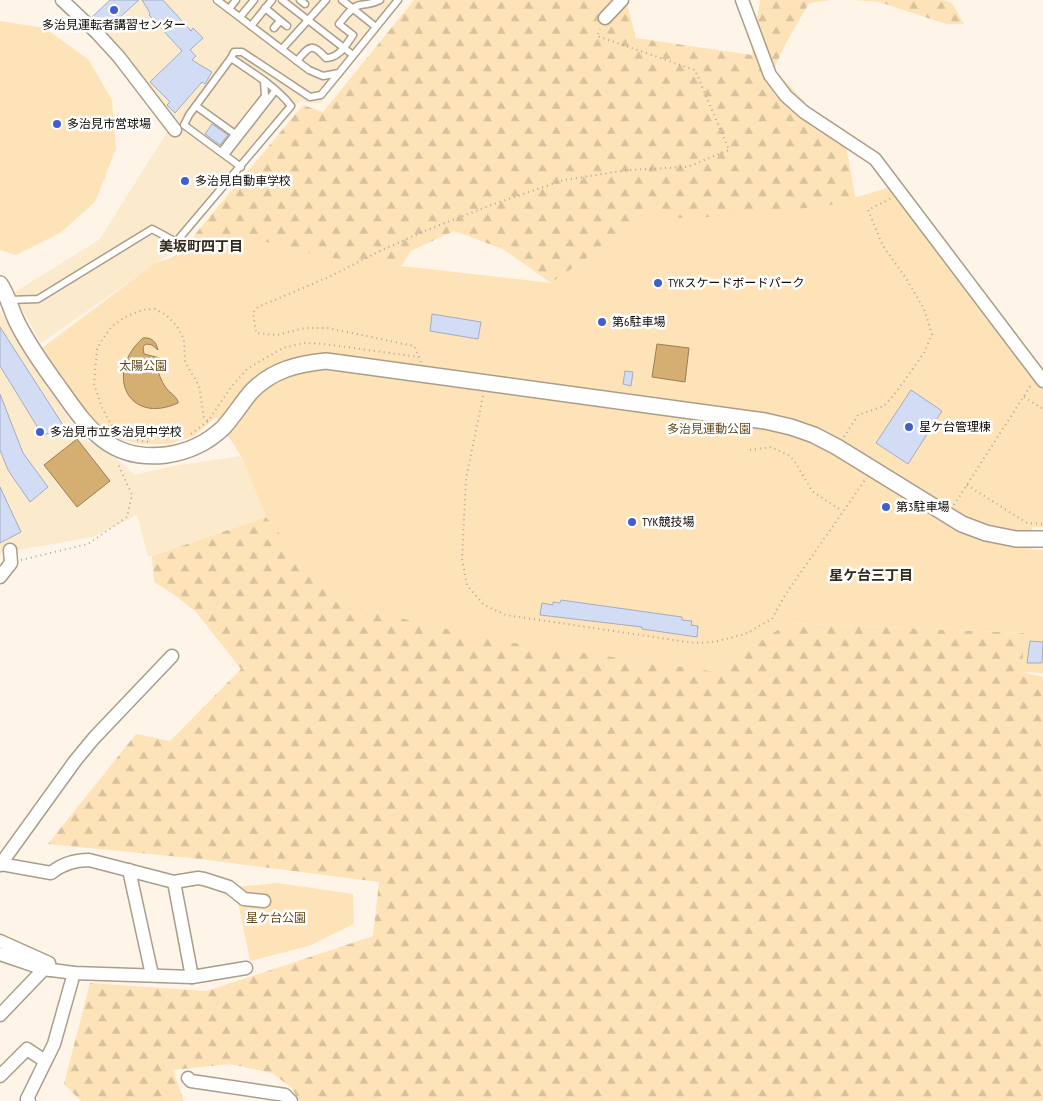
<svg xmlns="http://www.w3.org/2000/svg" width="1043" height="1101" font-family="'PT Sans Narrow','Noto Sans JP',sans-serif">
<defs>
<pattern id="forest-firs" width="22" height="20" patternUnits="userSpaceOnUse" patternTransform="scale(1.25)"><rect width="22" height="20" fill="#fee3b8"/><path d="M5 1l3.5 6h-7zM16 11l3.5 6h-7z" fill="#d8c19d"/></pattern>
</defs>
<rect width="100%" height="100%" fill="#fef5e8"/>
<g fill="#fceacd">
<polygon points="139,0 404,0 320,104 300,101 178,248 41,343 13,293 99,240 173,123 106,34 139,1"/>
<polygon points="0,311 71,422 88,441 114,457 135,475 173,466 241,456 266,517 148,557 137,515 93,537 0,553"/>
</g>
<g fill="url(#forest-firs)">
<polygon points="414,0 626,0 636,38 752,55 760,0 831,0 809,3 785,45 774,69 803,100 817,123 845,141 857,205 914,320 652,214 551,283 503,249 454,231 411,251 388,288 141,283 182,250 303,105 323,112"/>
<polygon points="853,0 944,0 952,3 964,24 946,24 879,2"/>
<polygon points="266,517 338,603 711,671 789,623 1025,633 1022,672 1043,677 1043,1101 299,1101 292,1088 272,1073 230,1064 173,1070 184,1101 81,1101 64,1084 90,983 207,991 373,936 379,882 200,859 48,844 136,734 170,741 241,669 196,612 173,594 154,582 152,556"/>
</g>
<g fill="#fee3b8">
<polygon points="0,21 45,28 89,60 112,100 116,149 95,202 60,233 16,255 0,250"/>
<polygon points="890,187 951,270 1043,389 1043,527 1032,527 1031,549 1043,550 1043,673 1022,672 1024,633 789,623 711,671 493,640 337,603 266,517 241,456 216,417 194,436 169,444 143,444 122,440 90,423 38,351 155,263 245,236 323,257 551,283 652,213 687,219 827,206"/>
<polygon points="278,883 353,894 354,924 309,946 250,961 235,887"/>
</g>
<g fill="#d5af72" stroke="#9a7e51">
<path d="M143,338C152,337 156,342 158,350L152,345L146,344L143,347L144,354L160,358V362L156,364C158,372 161,381 166,388C170,393 175,395 178,401V403C127,426 104,372 143,338Z"/>
<polygon points="657,344 689,348 685,382 652,377"/>
<polygon points="77,439 110,481 77,507 44,465"/>
</g>
<g fill="#d2dcf5" stroke="#a4acc2">
<polygon points="110,0 139,0 106,30 92,17"/>
<polygon points="142,0 163,0 191,31 193,28 203,38 190,50 196,56 192,60 212,72 205,84 202,82 175,113 167,105 170,102 150,82 182,51 149,15 150,13"/>
<polygon points="212,124 228,135 220,145 205,134"/>
<polygon points="432,314 481,322 478,339 430,331"/>
<polygon points="0,327 63,425 43,436 0,366"/>
<polygon points="625,371 633,372 631,386 623,384"/>
<polygon points="911,390 942,411 908,464 876,443"/>
<polygon points="0,394 23,453 48,487 30,502 8,470 0,450"/>
<polygon points="0,487 21,532 0,543"/>
<polygon points="561,600 682,617 682,620 692,621 691,625 698,626 697,637 642,629 642,627 540,615 542,603 553,605 553,602 560,603"/>
<polygon points="1030,641 1043,642 1042,663 1027,663"/>
</g>
<g fill="none" stroke-linecap="round" stroke-linejoin="round">
<defs>
<g id="service">
<polyline points="217,0 309,70 323,76 339,73 398,0"/>
<polyline points="282,0 353,55"/>
<polyline points="300,0 305,4"/>
<polyline points="342,0 376,27"/>
<polyline points="265,8 287,26"/>
<polyline points="229,9 236,0"/>
<polyline points="240,17 254,0"/>
<polyline points="251,26 272,0"/>
<polyline points="274,28 280,21"/>
<polyline points="282,49 326,0"/>
<polyline points="231,58 234,52 242,52 310,97 321,95 339,73"/>
<path d="M297,61C310,45 312,43 326,58C339,58 346,45 353,35L339,24C345,17 351,7 360,5C369,3 371,5 380,0"/>
<polyline points="196,106 235,134"/>
<polyline points="221,152 265,96 264,81"/>
<polyline points="225,155 275,91"/>
<path d="M9,300L38,299L152,229L176,242L291,106C277,87 250,71 231,58L189,115L184,125L241,167"/>
</g>
<g id="minor">
<polyline points="62,0 97,33 119,57 175,130"/>
<polyline points="742,0 770,75 786,96 804,112 875,159 1043,381"/>
<polyline points="605,18 622,0"/>
<polyline points="0,577 11,563 10,550"/>
<path d="M0,864L51,873C62,864 75,860 89,860L174,882L192,977"/>
<polyline points="0,865 75,761 94,738 172,656"/>
<polyline points="129,870 152,975"/>
<polyline points="174,882 198,878 204,879 229,887 244,899 264,901"/>
<polyline points="0,941 49,963 50,970"/>
<polyline points="0,954 44,969"/>
<polyline points="0,1015 44,969 74,973 192,977 246,968"/>
<polyline points="0,1076 27,1049 45,1061"/>
<polyline points="188,1078 191,1081 285,1095 291,1101"/>
<polyline points="29,1101 27,1099 54,1044 74,973"/>
</g>
<path id="tertiary" d="M0,284C9,297 11,312 19,326C30,347 44,367 58,386C87,427 109,462 166,455C188,452 206,444 223,428C233,417 241,404 251,392C272,370 297,364 326,361L765,421L791,427L814,435L837,447L962,524L986,533L1016,539H1043"/>
</defs>
<use href="#service" stroke="#aa9d89" stroke-width="9"/>
<use href="#minor" stroke="#aa9d89" stroke-width="15"/>
<use href="#tertiary" stroke="#aa9d89" stroke-width="18"/>
<g stroke="#afa79d" stroke-width="2" stroke-dasharray="1 4" stroke-linecap="butt">
<polyline points="421,362 414,346 328,328 304,328 277,335 256,333 253,313 258,307 331,276 380,251 422,232 491,205 564,180 628,170 687,167 729,150 695,70 597,36 600,29"/>
<polyline points="483,396 466,479 462,559 467,585 484,605 506,615 694,643 714,642 745,634 772,619 785,595 865,480"/>
<polyline points="1024,397 1043,409"/>
<polyline points="191,434 208,421 232,386 247,369 283,348 304,343 324,344 419,357"/>
<polyline points="844,437 858,415 884,406 897,391 924,353 932,334 924,309 907,280 883,246 868,210 892,198"/>
<polyline points="148,442 136,440 112,426 103,410 94,384 97,349 102,340 112,326 125,317 142,310 155,309 166,315 176,325 184,339 185,362 199,386 204,418 208,421"/>
<polyline points="750,450 771,447 790,456 797,465 812,491 842,511"/>
<polyline points="967,485 1027,523 1043,524"/>
<polyline points="954,505 1031,385"/>
<polyline points="21,560 88,544 127,517 132,495 119,466 119,462"/>
</g>
<use href="#service" stroke="#fff" stroke-width="6"/>
<use href="#minor" stroke="#fff" stroke-width="12"/>
<use href="#tertiary" stroke="#fff" stroke-width="15"/>
</g>
<g fill="#415dd0" stroke="#fff" stroke-width="2">
<circle cx="114" cy="10" r="5"/>
<circle cx="57" cy="124" r="5"/>
<circle cx="185" cy="181" r="5"/>
<circle cx="658" cy="283" r="5"/>
<circle cx="602" cy="322" r="5"/>
<circle cx="909" cy="427" r="5"/>
<circle cx="40" cy="432" r="5"/>
<circle cx="886" cy="507" r="5"/>
<circle cx="632" cy="522" r="5"/>
</g>
<g text-anchor="middle" stroke-width="5" stroke-linejoin="round" paint-order="stroke">
<g font-size="12" fill="#0f0a04" stroke="#fff" text-anchor="start">
<text x="114" y="29" text-anchor="middle">多治見運転者講習センター</text>
<text x="67" y="128">多治見市営球場</text>
<text x="195" y="185">多治見自動車学校</text>
<text x="668" y="287">TYKスケードボードパーク</text>
<text x="612" y="326">第6駐車場</text>
<text x="919" y="431">星ケ台管理棟</text>
<text x="50" y="436">多治見市立多治見中学校</text>
<text x="896" y="511">第3駐車場</text>
<text x="642" y="526">TYK競技場</text>
</g>
<g font-size="12" fill="#64491a" stroke="#fff">
<text x="143" y="370">太陽公園</text>
<text x="709" y="433">多治見運動公園</text>
<text x="276" y="922">星ケ台公園</text>
</g>
<g font-size="14" font-weight="bold" fill="#332918" stroke="#fff">
<text x="201" y="251">美坂町四丁目</text>
<text x="871" y="580">星ケ台三丁目</text>
</g>
</g>
</svg>
